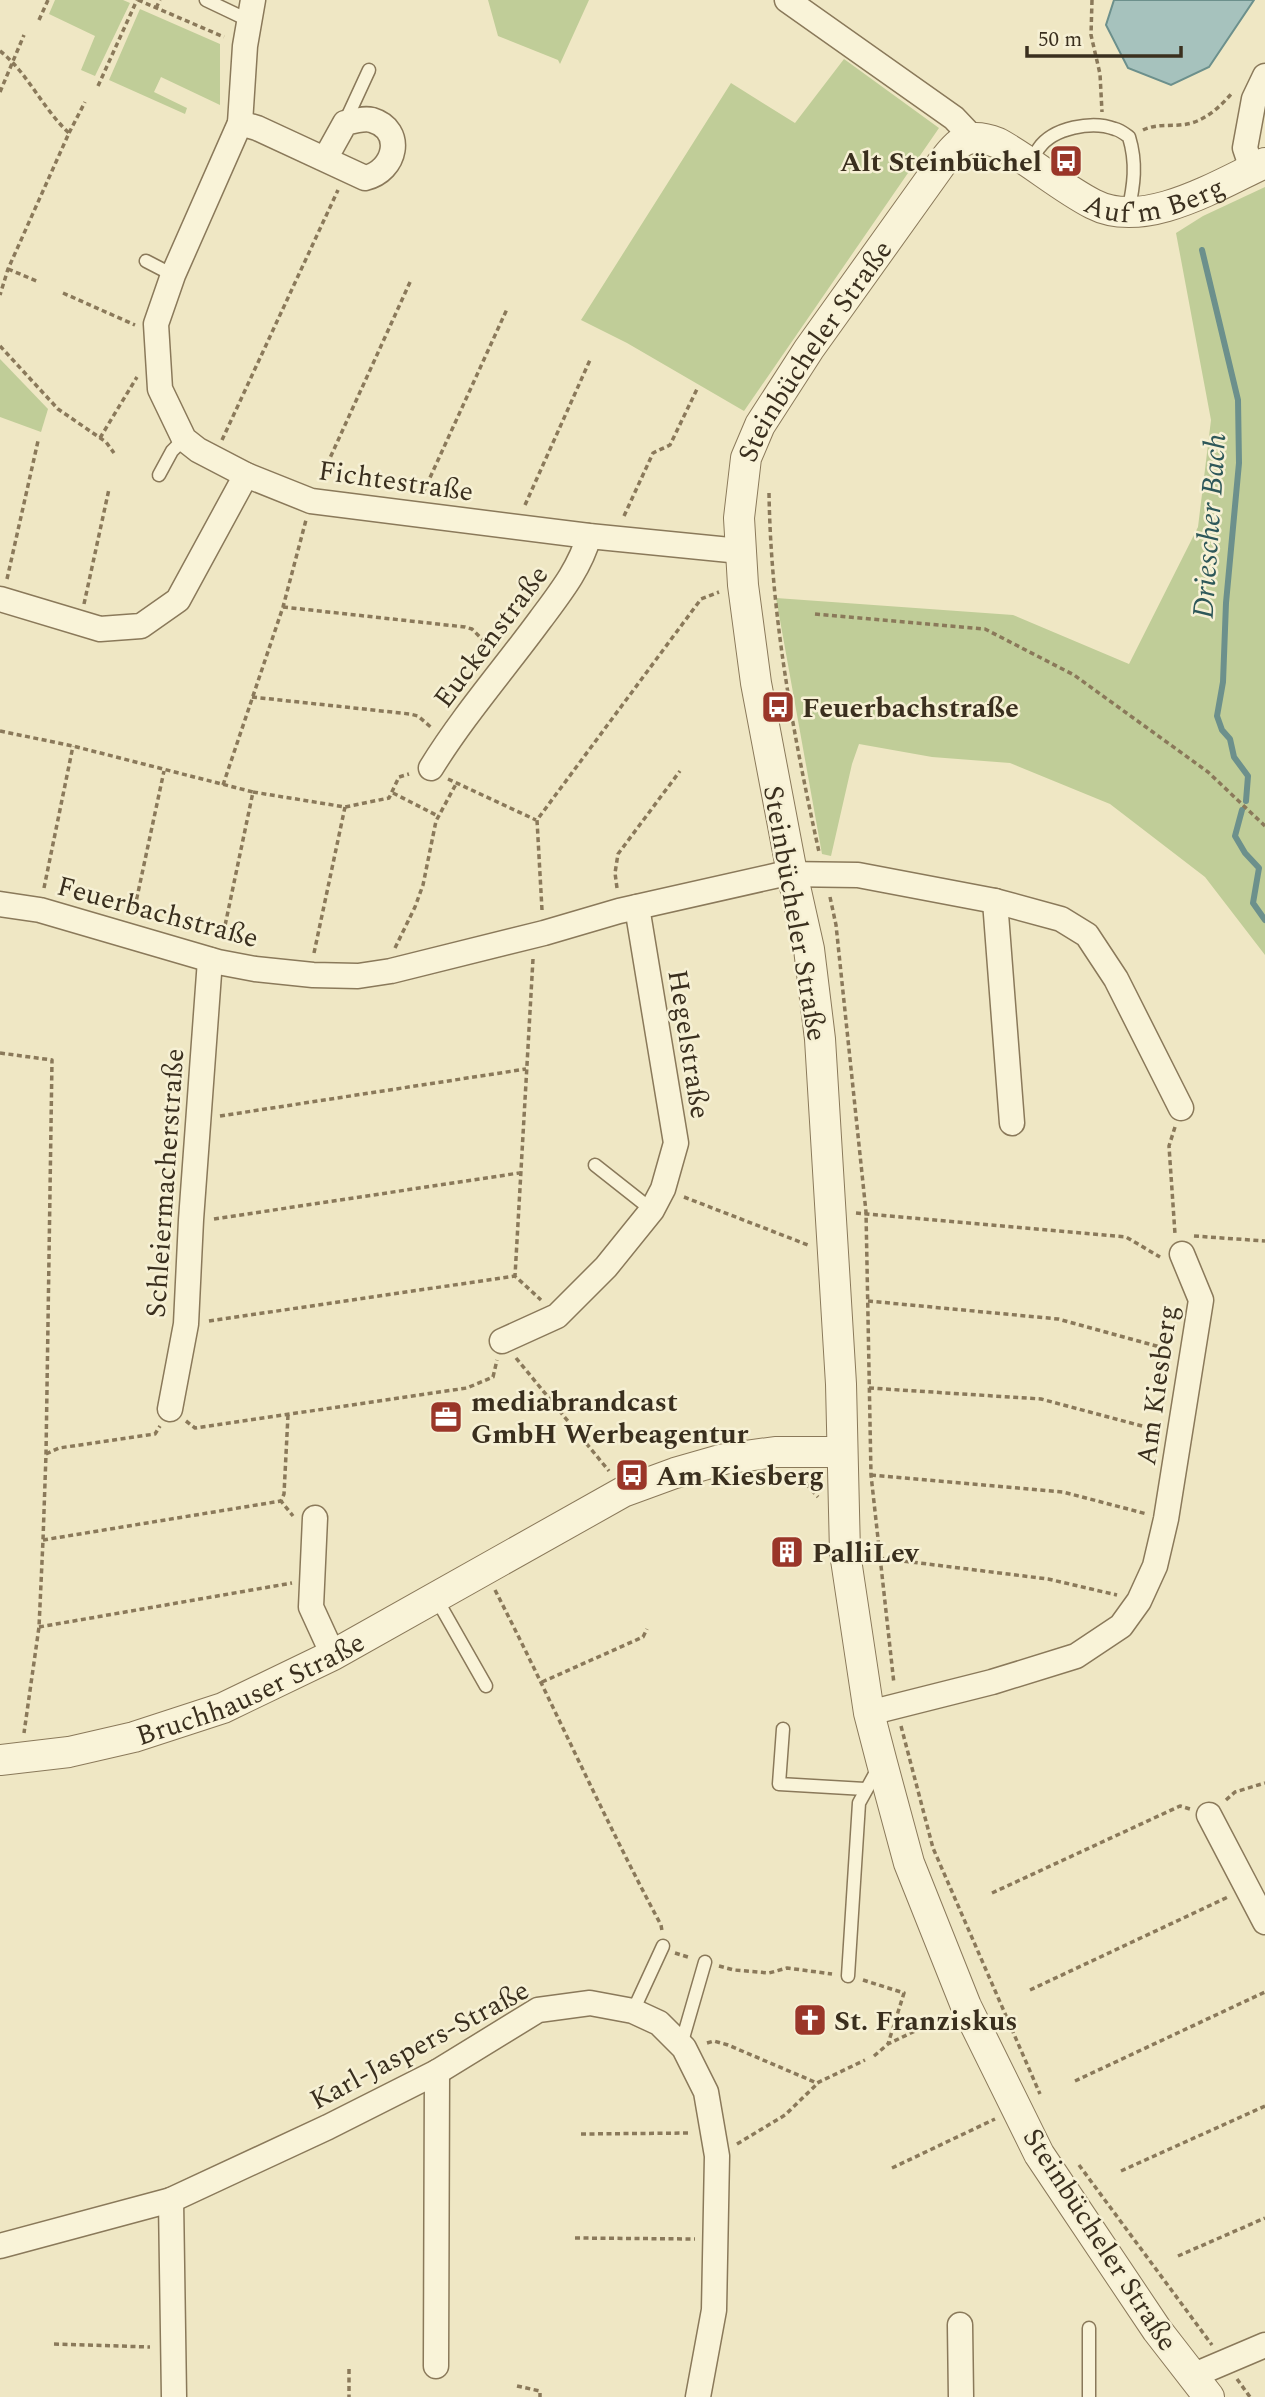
<svg xmlns="http://www.w3.org/2000/svg" width="1265" height="2397" font-family="Spectral,serif">
<rect width="100%" height="100%" fill="#efe7c4"/>
<g fill="#c0cd98">
<polygon points="55,0 123,0 130,3 95,76 81,70 95,36 49,14"/>
<polygon points="488,0 589,0 560,64 558,60 498,36"/>
<polygon points="140,9 220,44 220,105 161,77 154,92 187,108 185,114 109,80"/>
<polygon points="844,59 939,128 744,411 627,343 581,320 731,83 795,123"/>
<polygon points="1265,187 1265,955 1205,877 1110,804 1010,763 932,757 859,744 852,764 831,856 822,854 776,598 1013,615 1129,664 1198,527 1211,420 1176,233 1203,216"/>
<polygon points="0,359 48,409 41,432 0,417"/>
</g>
<polygon fill="#a6c2bd" stroke="#6c908c" stroke-width="2" points="1114,0 1254,0 1209,67 1171,85 1128,68 1106,25"/>
<g fill="none" stroke-linecap="round" stroke-linejoin="round">
<g stroke="#6c908c" stroke-width="6">
<polyline points="1202,250 1238,400 1239,463 1226,603 1223,682 1217,716 1222,730 1230,739 1234,757 1248,776 1246,801"/>
<polyline points="1242,810 1235,836 1245,853 1259,868 1253,903 1265,920"/>
</g>
<defs>
<g id="service">
<polyline points="206,0 248,20"/>
<polyline points="345,122 369,70"/>
<path d="M1031,163C1034,158 1036,152 1039,148C1053,128 1092,120 1115,129C1120,130 1125,134 1129,137C1137,163 1134,185 1128,212"/>
<polyline points="146,261 173,275"/>
<polyline points="159,475 172,451 184,439"/>
<polyline points="595,1165 652,1210"/>
<polyline points="436,1598 486,1686"/>
<polyline points="783,1729 779,1784 865,1789"/>
<polyline points="848,1976 859,1803 880,1765"/>
<polyline points="633,2011 663,1946"/>
<polyline points="681,2045 705,1962"/>
<polyline points="1089,2397 1089,2328"/>
</g>
<g id="minor">
<polyline points="253,0 245,46 240,123 173,275 156,324 160,389 184,439 198,450 246,475 311,501 589,536 740,551"/>
<polyline points="787,0 954,118 972,137"/>
<path d="M240,123L257,128L365,178C396,171 405,130 372,120C364,118 353,121 345,123L325,159"/>
<polyline points="1252,169 1245,148 1254,99 1265,76"/>
<polyline points="0,599 100,629 141,626 178,600 246,475"/>
<path d="M431,768C463,716 504,669 540,620C560,593 580,568 589,536"/>
<polyline points="995,901 1012,1123"/>
<polyline points="0,904 40,910 218,962 255,969 313,975 358,976 391,971 544,933 619,911 783,874 858,875 995,901 1061,919 1087,935 1116,979 1181,1108"/>
<polyline points="502,1341 557,1316 606,1267 652,1210 663,1189 676,1143 637,907"/>
<polyline points="170,1409 186,1324 191,1220 210,960"/>
<polyline points="315,1518 311,1607 333,1655"/>
<polyline points="869,1713 992,1682 1076,1656 1121,1626 1139,1601 1155,1566 1166,1519 1201,1300 1182,1254"/>
<polyline points="1209,1815 1265,1922"/>
<polyline points="171,2200 174,2397"/>
<polyline points="0,2246 171,2200 328,2127 437,2072 538,2010 590,2003 633,2011 659,2023 684,2048 706,2092 717,2156 714,2310 698,2397"/>
<polyline points="960,2325 961,2397"/>
<polyline points="436,2366 437,2072"/>
<polyline points="1192,2376 1265,2345"/>
</g>
<g id="tertiary">
<path id="s1" d="M0,1760L69,1752L134,1737L223,1708L333,1655L623,1492L675,1473L724,1459L775,1452H842"/>
<path id="s2" d="M1209,2397L1157,2330L1039,2154L966,2006L909,1863L882,1763L869,1713L845,1553L841,1384L820,1039L809,949L792,873L756,683L743,585L739,518L746,458L760,425L809,349L942,163C960,139 969,132 998,143C1031,161 1060,187 1093,204C1145,231 1219,184 1265,163"/>
</g>
</defs>
<use href="#service" stroke="#8a795a" stroke-width="15"/>
<use href="#minor" stroke="#8a795a" stroke-width="27"/>
<use href="#tertiary" stroke="#8a795a" stroke-width="32"/>
<g stroke="#8a795a" stroke-width="3.5" stroke-dasharray="5 3.5" stroke-linecap="butt">
<polyline points="138,0 224,37"/>
<polyline points="1092,0 1091,35 1100,74 1102,112"/>
<polyline points="156,8 160,0"/>
<polyline points="39,20 48,0"/>
<path d="M0,51C28,73 42,108 69,133L8,269L0,295"/>
<polyline points="98,86 137,0"/>
<polyline points="0,92 24,35"/>
<path d="M1143,130C1157,123 1173,127 1187,124C1205,121 1221,106 1232,93"/>
<polyline points="69,133 85,102"/>
<polyline points="8,269 39,282"/>
<polyline points="63,293 135,325"/>
<polyline points="0,346 58,409 106,442 114,453"/>
<polyline points="100,438 137,377"/>
<polyline points="222,440 338,190"/>
<polyline points="320,480 411,280"/>
<polyline points="423,493 507,309"/>
<path d="M769,493C771,616 793,733 819,852"/>
<polyline points="525,505 590,360"/>
<polyline points="624,516 653,453 670,445 698,387"/>
<polyline points="7,579 38,441"/>
<polyline points="84,604 109,489"/>
<polyline points="283,607 465,627 472,629 491,648"/>
<polyline points="815,614 985,629 1074,675 1208,772 1265,826"/>
<polyline points="252,697 410,714 418,716 433,729"/>
<polyline points="0,731 73,746 253,792 222,940"/>
<polyline points="448,779 536,820"/>
<polyline points="223,785 283,607 306,520"/>
<polyline points="253,792 345,807 389,798 399,777 409,774"/>
<polyline points="393,793 438,816"/>
<polyline points="44,888 73,746"/>
<polyline points="617,888 615,873 618,854 680,771"/>
<polyline points="830,897 836,925 866,1212 871,1475 894,1684"/>
<polyline points="542,910 537,820 701,599 719,592"/>
<polyline points="133,916 164,771"/>
<polyline points="395,948 415,907 423,885 436,821 456,784"/>
<polyline points="314,953 345,807"/>
<polyline points="533,959 515,1276 541,1300"/>
<polyline points="0,1053 52,1060 46,1454 43,1540 39,1627 24,1733"/>
<polyline points="220,1116 526,1069"/>
<polyline points="1175,1127 1169,1146 1175,1234"/>
<polyline points="684,1197 808,1245"/>
<polyline points="856,1213 1126,1237 1160,1257"/>
<polyline points="214,1219 519,1173"/>
<polyline points="1194,1236 1265,1241"/>
<polyline points="868,1301 1058,1319 1171,1350"/>
<polyline points="209,1321 515,1276"/>
<polyline points="516,1358 609,1471"/>
<polyline points="869,1388 1041,1399 1157,1430"/>
<polyline points="288,1415 284,1494 281,1501 293,1516"/>
<polyline points="186,1421 195,1428 467,1388 493,1377 497,1360"/>
<polyline points="46,1454 59,1448 155,1434 160,1426"/>
<polyline points="871,1475 1063,1492 1147,1514"/>
<polyline points="803,1476 803,1480 818,1497"/>
<polyline points="43,1540 281,1501"/>
<polyline points="879,1558 1048,1579 1117,1595"/>
<path d="M495,1590C552,1701 602,1815 661,1925L662,1931"/>
<polyline points="39,1627 292,1583"/>
<polyline points="542,1682 643,1637 647,1629"/>
<polyline points="901,1726 933,1848 1040,2094"/>
<polyline points="1226,1800 1235,1792 1265,1783"/>
<polyline points="992,1893 1180,1806 1190,1809"/>
<polyline points="675,1953 691,1958"/>
<polyline points="719,1966 734,1970 769,1973 787,1968 832,1974"/>
<polyline points="863,1980 904,1993 888,2044"/>
<polyline points="1030,1990 1228,1897"/>
<polyline points="707,2043 714,2041 728,2045 817,2083 865,2060"/>
<polyline points="874,2056 888,2044 946,2016"/>
<polyline points="1075,2081 1265,1992"/>
<polyline points="581,2134 691,2133"/>
<polyline points="737,2144 785,2115 817,2084"/>
<polyline points="1079,2165 1212,2345"/>
<polyline points="892,2168 995,2119"/>
<polyline points="1121,2171 1265,2106"/>
<polyline points="575,2238 695,2239"/>
<polyline points="1178,2256 1265,2218"/>
<polyline points="54,2344 150,2347"/>
<polyline points="349,2369 349,2397"/>
<polyline points="1237,2379 1250,2397"/>
<polyline points="517,2386 540,2391 540,2397"/>
</g>
<use href="#service" stroke="#f9f3d8" stroke-width="12"/>
<use href="#minor" stroke="#f9f3d8" stroke-width="24"/>
<use href="#tertiary" stroke="#f9f3d8" stroke-width="30"/>
</g>
<defs>
<symbol id="bus-square" viewBox="-11 -11 22 22"><rect x="-9" y="-9" width="18" height="18" rx="4" fill="#9a3629" stroke="#f6f0d4"/><path d="M-5-6H5V4H4V6H2V4H-2V6H-4V4H-5ZM-3.5-4V0h7V-4ZM-3.5 1.2v1.5H-2V1.2ZM2 1.2v1.5H3.5V1.2Z" fill="#fff"/></symbol>
<symbol id="office-square" viewBox="-11 -11 22 22"><rect x="-9" y="-9" width="18" height="18" rx="4" fill="#9a3629" stroke="#f6f0d4"/><path d="M-6-3h4V-5.5h4V-3h4V5H-6ZM-1-4.5V-3h2v-1.5ZM-6 0V1H6V0Z" fill="#fff"/></symbol>
<symbol id="building-square" viewBox="-11 -11 22 22"><rect x="-9" y="-9" width="18" height="18" rx="4" fill="#9a3629" stroke="#f6f0d4"/><path d="M-4-6H4V6H1V3H-1V6H-4ZM-2.5-4.3h1.7v1.8h-1.7ZM.8-4.3h1.7v1.8H.8ZM-2.5-1h1.7V.8h-1.7ZM.8-1h1.7V.8H.8Z" fill="#fff"/></symbol>
<symbol id="church-square" viewBox="-11 -11 22 22"><rect x="-9" y="-9" width="18" height="18" rx="4" fill="#9a3629" stroke="#f6f0d4"/><path d="M-1.2-6h2.4v3.5h3.3v2.4h-3.3V6h-2.4V-.1h-3.3v-2.4h3.3Z" fill="#fff"/></symbol>
</defs>
<g fill-rule="evenodd">
<use href="#bus-square" x="1047" y="142" width="38" height="38"/>
<use href="#bus-square" x="759" y="688" width="38" height="38"/>
<use href="#office-square" x="427" y="1398" width="38" height="38"/>
<use href="#bus-square" x="613" y="1456" width="38" height="38"/>
<use href="#building-square" x="768" y="1533" width="38" height="38"/>
<use href="#church-square" x="791" y="2001" width="38" height="38"/>
</g>
<g text-anchor="middle" stroke-width="5" stroke-linejoin="round" paint-order="stroke">
<g font-size="28" font-weight="bold" fill="#3a2f1e" stroke="#f6f0d4" text-anchor="start">
<text x="1042" y="171" text-anchor="end">Alt Steinbüchel</text>
<text x="802" y="717">Feuerbachstraße</text>
<text x="471" y="1411">mediabrandcast<tspan x="471" dy="32">GmbH Werbeagentur</tspan></text>
<text x="656" y="1485">Am Kiesberg</text>
<text x="812" y="1562">PalliLev</text>
<text x="834" y="2030">St. Franziskus</text>
</g>
<g font-size="28" fill="#3a2f1e" stroke="#f6f0d4">
<text dy="10" stroke="none"><textPath href="#s2" startOffset="2634">Auf'm Berg</textPath></text>
<text dy="10" stroke="none"><textPath href="#s2" startOffset="2163">Steinbücheler Straße</textPath></text>
<text transform="translate(396 480) rotate(8)" y="10">Fichtestraße</text>
<text transform="translate(490 636) rotate(-53)" y="10">Euckenstraße</text>
<text transform="translate(158 911) rotate(15)" y="10">Feuerbachstraße</text>
<text transform="translate(796 913) rotate(80)" y="10">Steinbücheler Straße</text>
<text transform="translate(690 1044) rotate(81)" y="10">Hegelstraße</text>
<text transform="translate(164 1183) rotate(-86)" y="10">Schleiermacherstraße</text>
<text transform="translate(1156 1385) rotate(-82)" y="10">Am Kiesberg</text>
<text dy="10" stroke="none"><textPath href="#s1" startOffset="262">Bruchhauser Straße</textPath></text>
<text transform="translate(419 2044) rotate(-28)" y="10">Karl-Jaspers-Straße</text>
<text transform="translate(1101 2239) rotate(57)" y="10">Steinbücheler Straße</text>
</g>
<g font-size="30" font-style="italic" fill="#2d5759" stroke="#f6f0d4">
<text transform="translate(1209 526) rotate(-86)" y="10">Driescher Bach</text>
</g>
</g>
<path d="M1027 46v10h154v-10" fill="none" stroke="#3a2f1e" stroke-width="3.5"/>
<text x="1038" y="46" font-size="21" fill="#3a2f1e" stroke="#f6f0d4" stroke-width="5" paint-order="stroke">50 m</text>
</svg>
